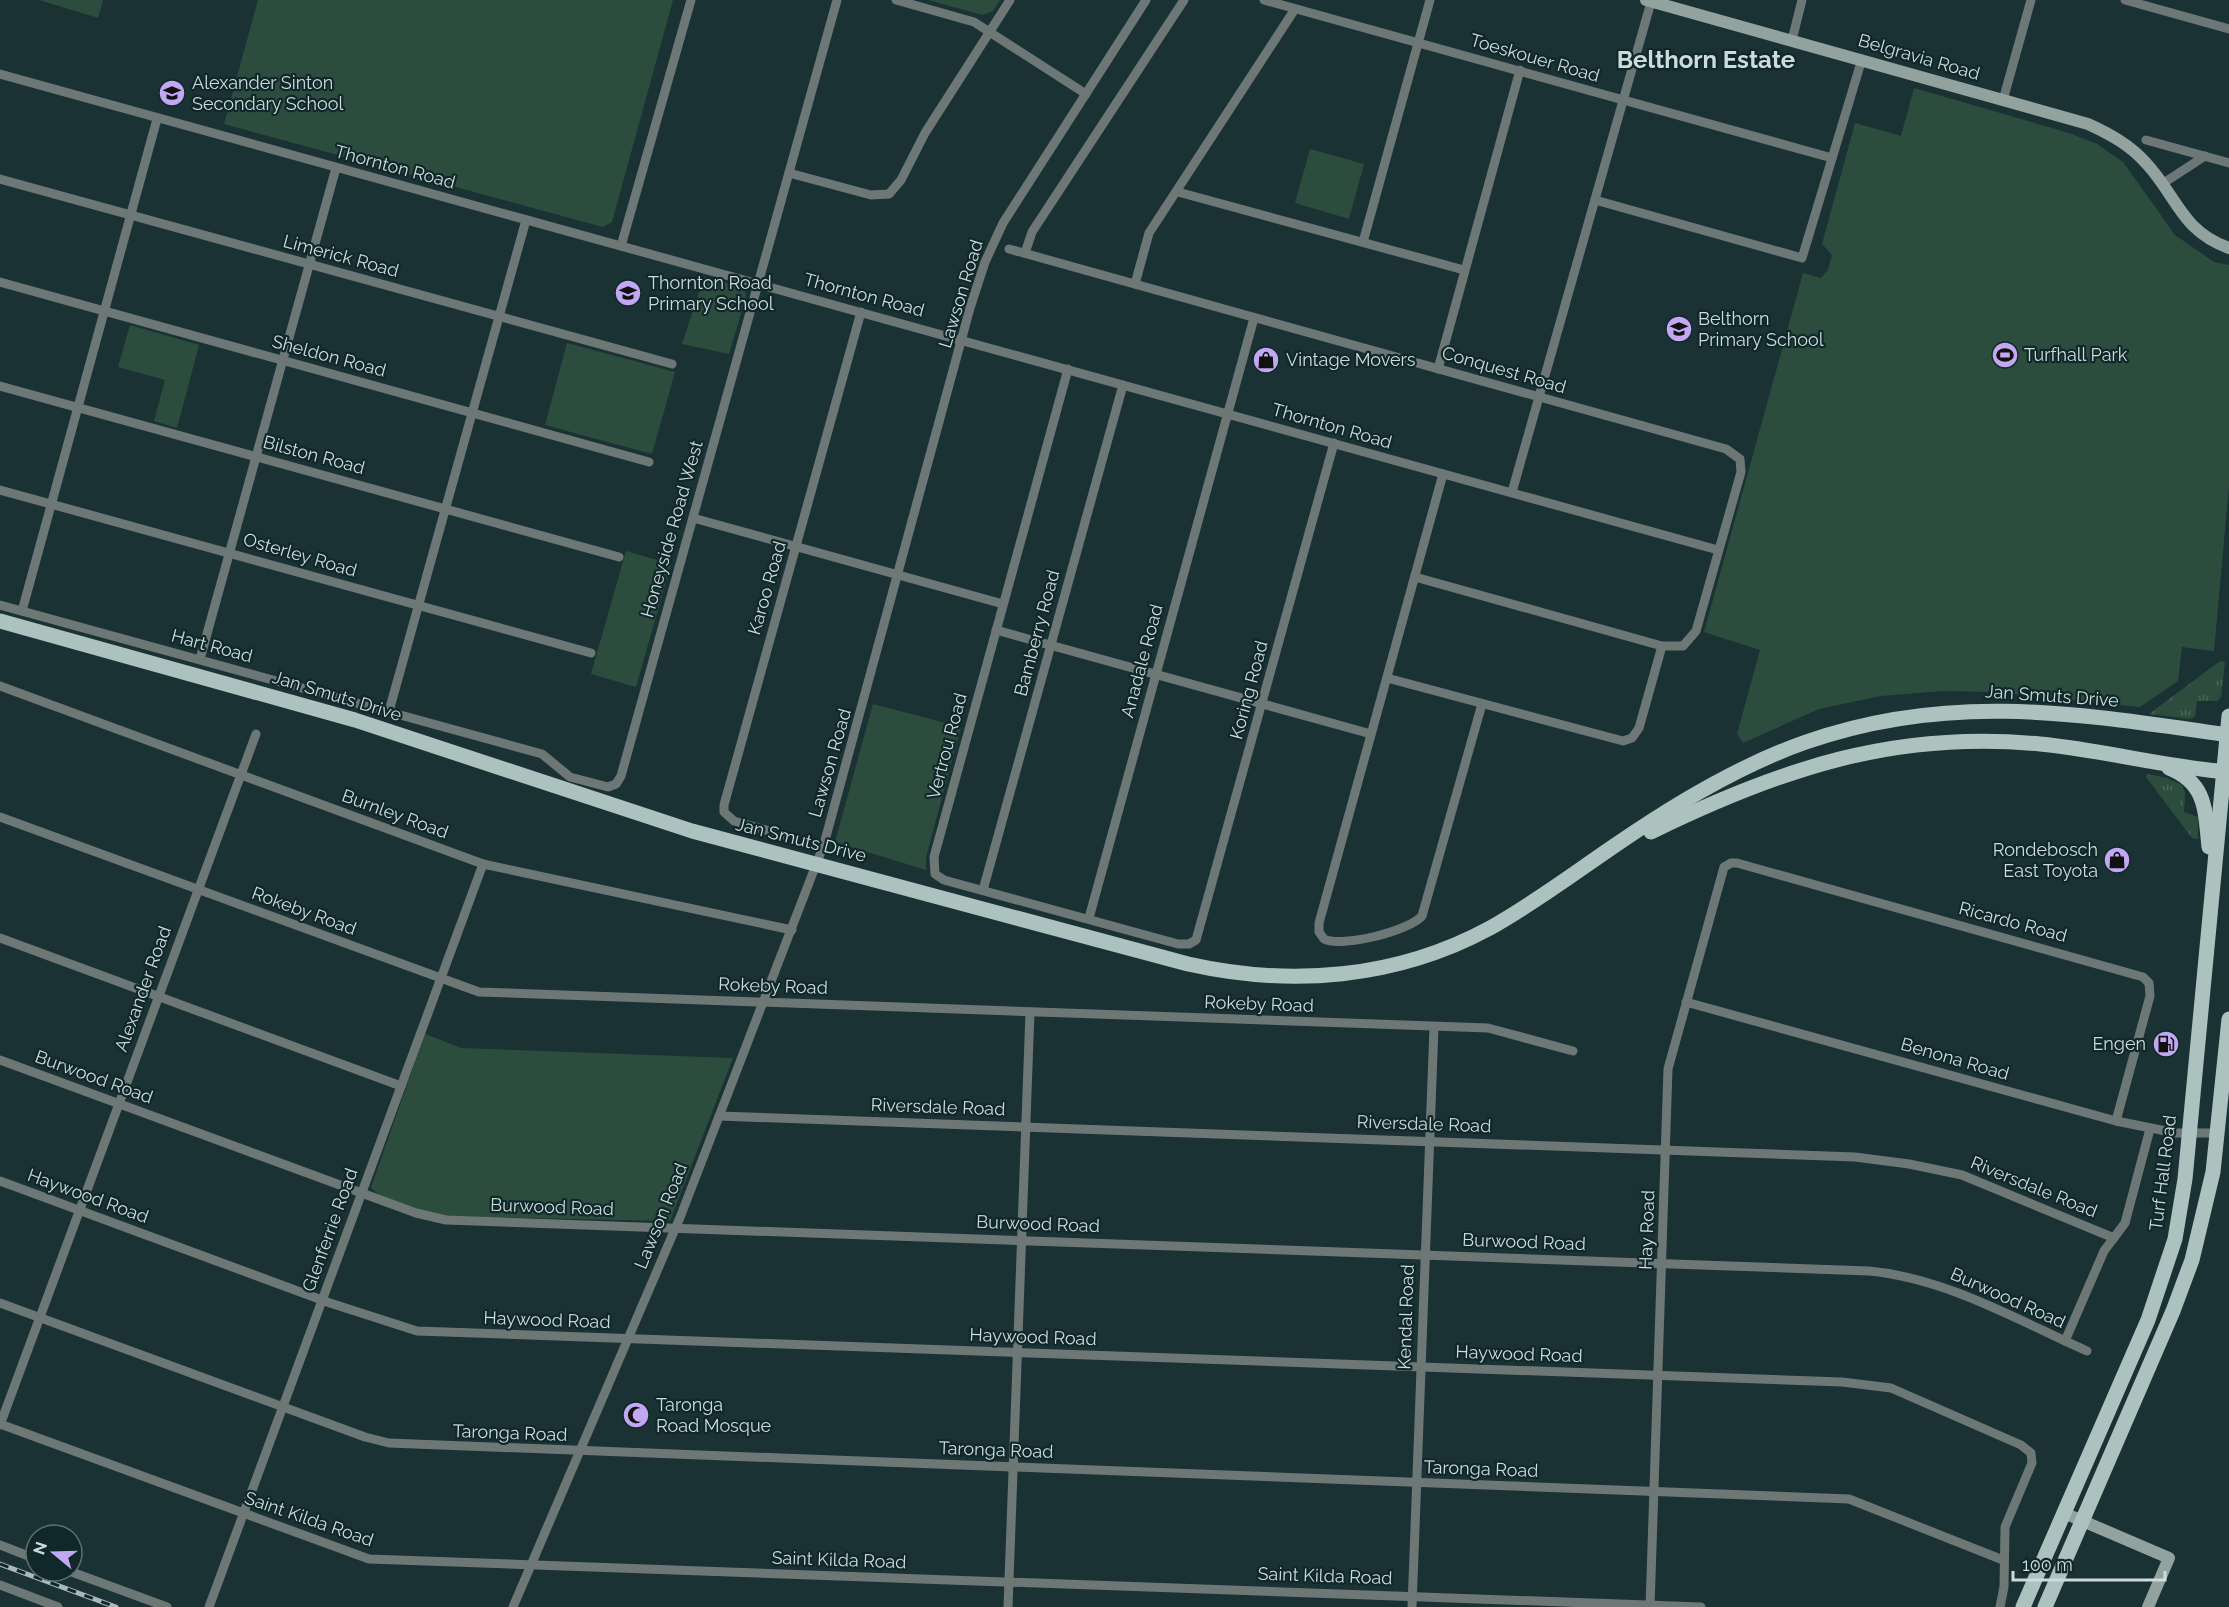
<svg xmlns="http://www.w3.org/2000/svg" width="2229" height="1607" font-family="Raleway,sans-serif">
<defs>
<pattern id="grass-tufts" width="24" height="20" patternUnits="userSpaceOnUse" patternTransform="scale(1.5)"><rect width="24" height="20" fill="#2c4d3e"/><path d="M3 7l-1-3M5 7V3M7 7l1-3M15 17l-1-3M17 17v-4M19 17l1-3" fill="none" stroke="#496659"/></pattern>
</defs>
<rect width="100%" height="100%" fill="#1a3234"/>
<g fill="url(#grass-tufts)">
<polygon points="2220,661 2225,662 2221,697 2217,701 2197,701 2195,716 2191,719 2149,714"/>
<polygon points="2147,774 2167,778 2182,785 2185,794 2184,812 2198,817 2198,839 2192,838 2146,777"/>
</g>
<g fill="#2c4d3e">
<polygon points="39,0 103,0 98,18"/>
<polygon points="258,0 673,0 612,222 603,227 224,124"/>
<polygon points="928,0 1000,0 993,11 982,15"/>
<polygon points="1914,88 2069,133 2097,144 2123,162 2175,235 2214,262 2229,265 2229,486 2214,651 2182,647 2178,681 2140,707 1995,692 1943,691 1881,696 1819,709 1743,743 1737,734 1760,650 1704,632 1803,273 1821,278 1828,270 1832,255 1822,244 1855,123 1901,136"/>
<polygon points="1310,149 1364,164 1349,219 1295,203"/>
<polygon points="704,277 745,288 746,297 729,354 682,344"/>
<polygon points="130,325 199,345 177,428 154,421 165,380 118,367"/>
<polygon points="567,343 675,372 652,454 545,425"/>
<polygon points="626,551 671,564 636,687 591,674"/>
<polygon points="873,704 961,727 926,857 926,870 835,842"/>
<path d="M425,1034L461,1048L733,1058L670,1221L444,1216C428,1213 379,1201 371,1187Z"/>
</g>
<g fill="none" stroke-linecap="round" stroke-linejoin="round">
<g stroke="#6d7876" stroke-width="9">
<polyline points="896,0 974,22 1086,94"/>
<polyline points="1264,0 1832,158"/>
<polyline points="2125,0 2229,29"/>
<polyline points="1792,40 1802,0"/>
<polyline points="0,74 1718,550"/>
<polyline points="2003,100 2031,0"/>
<polyline points="2146,140 2229,163"/>
<polyline points="789,173 871,195 889,194 901,180 925,133 1010,0"/>
<polyline points="0,179 672,364"/>
<polyline points="2162,184 2205,156"/>
<polyline points="1178,192 1464,270"/>
<polyline points="1595,200 1802,258 1862,59"/>
<polyline points="1363,242 1430,0"/>
<polyline points="621,246 691,0"/>
<polyline points="1009,249 1726,449 1740,459 1741,472 1696,631 1683,646 1662,646 1415,577"/>
<polyline points="1025,253 1032,232 1184,0"/>
<polyline points="0,282 649,462"/>
<polyline points="1135,284 1149,233 1295,9"/>
<polyline points="1068,369 934,857 935,874 944,880 1178,944 1189,944 1196,940 1334,443"/>
<polyline points="1438,369 1520,70"/>
<polyline points="0,386 619,557"/>
<path d="M1443,474L1319,923V932L1324,939C1342,948 1409,931 1422,916L1482,704"/>
<polyline points="0,490 591,653"/>
<polyline points="1512,492 1651,2"/>
<polyline points="693,518 1003,604"/>
<polyline points="0,605 542,754 570,777 608,787 616,784 621,776 837,0"/>
<polyline points="22,611 157,119"/>
<polyline points="996,630 1371,734"/>
<polyline points="200,659 336,168"/>
<polyline points="1387,678 1623,741 1632,738 1639,728 1662,646"/>
<polyline points="0,686 483,864 792,930"/>
<polyline points="389,711 526,220"/>
<polyline points="0,817 479,992 1488,1028 1573,1051"/>
<polyline points="783,835 734,821 724,812 724,805 861,312"/>
<polyline points="983,890 1123,385"/>
<polyline points="1089,918 1254,318"/>
<polyline points="0,938 401,1086"/>
<polyline points="1686,1002 2116,1121 2176,1133 2218,1133"/>
<path d="M0,1060L416,1213L446,1220L1869,1271C1946,1278 2017,1320 2087,1351"/>
<polyline points="719,1116 1855,1157 1909,1164 1962,1175 2114,1238"/>
<polyline points="0,1181 330,1303 417,1331 1842,1382 1891,1388 2021,1445 2031,1453 2032,1463 2005,1527 2004,1587 2000,1607"/>
<polyline points="0,1303 365,1437 389,1443 1849,1499 2003,1560"/>
<polyline points="2065,1341 2104,1251 2125,1223 2150,1129"/>
<polyline points="0,1424 369,1559 1701,1607"/>
<polyline points="0,1425 256,734"/>
<polyline points="0,1545 36,1559"/>
<polyline points="69,1571 167,1607"/>
<polyline points="0,1585 58,1607"/>
<polyline points="209,1607 483,864"/>
<polyline points="513,1607 681,1215 824,844 970,308 985,262 1003,223 1146,0"/>
<polyline points="1008,1607 1030,1012"/>
<polyline points="1412,1607 1434,1027"/>
<polyline points="1650,1607 1668,1069 1724,867 1731,863 1737,863 2143,977 2149,983 2150,996 2116,1121"/>
</g>
<g stroke="#91a29f" stroke-width="12">
<path d="M1646,0L2088,124C2110,134 2130,145 2146,163C2177,196 2181,231 2229,248"/>
<polyline points="2064,1513 2169,1558 2148,1607"/>
</g>
<g stroke="#acc2be" stroke-width="15">
<path d="M0,621L355,720L692,831L1188,964C1291,987 1396,979 1490,928C1535,903 1577,871 1620,842C1677,803 1740,765 1806,742C1952,691 2080,714 2229,735"/>
<path d="M2169,768C2207,783 2205,811 2209,847"/>
<path d="M1651,832C1780,769 1895,730 2040,744C2103,750 2165,767 2229,772"/>
<polyline points="2023,1607 2148,1320 2175,1239 2185,1179 2229,716"/>
<polyline points="2045,1607 2173,1311 2192,1260 2213,1172 2229,1019"/>
</g>
<defs>
<polyline id="rail" points="0,1564 116,1607"/>
</defs>
<use href="#rail" stroke="#a9b9bb" stroke-width="5"/>
<use href="#rail" stroke="#10282a" stroke-width="3" stroke-dasharray="9" stroke-linecap="butt"/>
</g>
<defs>
<symbol id="school-disc" viewBox="-11 -11 22 22"><circle r="9.5" fill="#c2a7f2" stroke="#10282a"/><path d="M0-5L7-2L0 1L-7-2ZM-4 1L0 2.5L4 1V4Q0 6-4 4Z" fill="#111"/></symbol>
<symbol id="stadium-disc" viewBox="-11 -11 22 22"><circle r="9.5" fill="#c2a7f2" stroke="#10282a"/><path d="M0-5a6.5 5 0 1 0 0 10a6.5 5 0 1 0 0-10ZM-3.5-1.8h7v3.6h-7Z" fill="#111"/></symbol>
<symbol id="shop-disc" viewBox="-11 -11 22 22"><circle r="9.5" fill="#c2a7f2" stroke="#10282a"/><path d="M-5-2.5h2.3a2.7 3.5 0 0 1 5.4 0H5L5.5 6h-11ZM-1.5-2.5h3a1.5 2.3 0 0 0-3 0Z" fill="#111"/></symbol>
<symbol id="fuel-disc" viewBox="-11 -11 22 22"><circle r="9.5" fill="#c2a7f2" stroke="#10282a"/><path d="M-5.5-6h7V0h2V4h1.3V-2.5L3-4.5l.8-.8L6-3V5H2.5V1h-1V6h-7ZM-4.2-4.7v3.2H.2V-4.7Z" fill="#111"/></symbol>
<symbol id="mosque-disc" viewBox="-11 -11 22 22"><circle r="9.5" fill="#c2a7f2" stroke="#10282a"/><path d="M3.5-4.9A6 6 0 1 0 3.5 4.9A5 5 0 1 1 3.5-4.9Z" fill="#111"/></symbol>
</defs>
<g fill-rule="evenodd">
<use href="#school-disc" x="157" y="78" width="30" height="30"/>
<use href="#school-disc" x="613" y="278" width="30" height="30"/>
<use href="#school-disc" x="1664" y="314" width="30" height="30"/>
<use href="#stadium-disc" x="1990" y="340" width="30" height="30"/>
<use href="#shop-disc" x="1251" y="345" width="30" height="30"/>
<use href="#shop-disc" x="2102" y="845" width="30" height="30"/>
<use href="#fuel-disc" x="2151" y="1029" width="30" height="30"/>
<use href="#mosque-disc" x="621" y="1400" width="30" height="30"/>
</g>
<g text-anchor="middle" stroke-width="4.5" stroke-linejoin="round" paint-order="stroke">
<g font-size="18" fill="#cddbdc" stroke="#10282a">
<text transform="translate(1919 57) rotate(16)" y="6">Belgravia Road</text>
<text transform="translate(1535 58) rotate(16)" y="6">Toeskouer Road</text>
<text transform="translate(395 167) rotate(15)" y="6">Thornton Road</text>
<text transform="translate(341 256) rotate(15)" y="6">Limerick Road</text>
<text transform="translate(961 294) rotate(-73)" y="6">Lawson Road</text>
<text transform="translate(864 295) rotate(15)" y="6">Thornton Road</text>
<text transform="translate(329 356) rotate(15)" y="6">Sheldon Road</text>
<text transform="translate(1504 370) rotate(16)" y="6">Conquest Road</text>
<text transform="translate(1332 426) rotate(16)" y="6">Thornton Road</text>
<text transform="translate(314 455) rotate(15)" y="6">Bilston Road</text>
<text transform="translate(672 529) rotate(-74)" y="6">Honeyside Road West</text>
<text transform="translate(300 555) rotate(16)" y="6">Osterley Road</text>
<text transform="translate(767 588) rotate(-74)" y="6">Karoo Road</text>
<text transform="translate(1037 633) rotate(-75)" y="6">Bamberry Road</text>
<text transform="translate(212 646) rotate(15)" y="6">Hart Road</text>
<text transform="translate(1142 661) rotate(-75)" y="6">Anadale Road</text>
<text transform="translate(1249 690) rotate(-75)" y="6">Koring Road</text>
<text transform="translate(337 696) rotate(17)" y="6">Jan Smuts Drive</text>
<text transform="translate(2052 696) rotate(4)" y="6">Jan Smuts Drive</text>
<text transform="translate(947 746) rotate(-75)" y="6">Vertrou Road</text>
<text transform="translate(830 763) rotate(-74)" y="6">Lawson Road</text>
<text transform="translate(395 814) rotate(20)" y="6">Burnley Road</text>
<text transform="translate(801 840) rotate(14)" y="6">Jan Smuts Drive</text>
<text transform="translate(304 911) rotate(20)" y="6">Rokeby Road</text>
<text transform="translate(2013 922) rotate(15)" y="6">Ricardo Road</text>
<text transform="translate(773 986) rotate(2)" y="6">Rokeby Road</text>
<text transform="translate(143 989) rotate(-70)" y="6">Alexander Road</text>
<text transform="translate(1259 1004) rotate(2)" y="6">Rokeby Road</text>
<text transform="translate(1955 1059) rotate(16)" y="6">Benona Road</text>
<text transform="translate(94 1077) rotate(20)" y="6">Burwood Road</text>
<text transform="translate(938 1107) rotate(2)" y="6">Riversdale Road</text>
<text transform="translate(1424 1124) rotate(2)" y="6">Riversdale Road</text>
<text transform="translate(2163 1173) rotate(-83)" y="6">Turf Hall Road</text>
<text transform="translate(2034 1187) rotate(22)" y="6">Riversdale Road</text>
<text transform="translate(88 1196) rotate(20)" y="6">Haywood Road</text>
<text transform="translate(552 1207) rotate(2)" y="6">Burwood Road</text>
<text transform="translate(661 1216) rotate(-68)" y="6">Lawson Road</text>
<text transform="translate(1038 1224) rotate(2)" y="6">Burwood Road</text>
<text transform="translate(330 1230) rotate(-70)" y="6">Glenferrie Road</text>
<text transform="translate(1647 1230) rotate(-88)" y="6">Hay Road</text>
<text transform="translate(1524 1242) rotate(2)" y="6">Burwood Road</text>
<text transform="translate(2008 1298) rotate(24)" y="6">Burwood Road</text>
<text transform="translate(1406 1317) rotate(-88)" y="6">Kendal Road</text>
<text transform="translate(547 1320) rotate(2)" y="6">Haywood Road</text>
<text transform="translate(1033 1337) rotate(2)" y="6">Haywood Road</text>
<text transform="translate(1519 1354) rotate(2)" y="6">Haywood Road</text>
<text transform="translate(510 1433) rotate(2)" y="6">Taronga Road</text>
<text transform="translate(996 1450) rotate(2)" y="6">Taronga Road</text>
<text transform="translate(1481 1469) rotate(2)" y="6">Taronga Road</text>
<text transform="translate(309 1519) rotate(19)" y="6">Saint Kilda Road</text>
<text transform="translate(839 1560) rotate(2)" y="6">Saint Kilda Road</text>
<text transform="translate(1325 1576) rotate(2)" y="6">Saint Kilda Road</text>
</g>
<g font-size="18" fill="#cddbdc" stroke="#10282a" text-anchor="start">
<text x="192" y="89">Alexander Sinton<tspan x="192" dy="21">Secondary School</tspan></text>
<text x="648" y="289">Thornton Road<tspan x="648" dy="21">Primary School</tspan></text>
<text x="1698" y="325">Belthorn<tspan x="1698" dy="21">Primary School</tspan></text>
<text x="2024" y="361">Turfhall Park</text>
<text x="1286" y="366">Vintage Movers</text>
<text x="2098" y="856" text-anchor="end">Rondebosch<tspan x="2098" dy="21">East Toyota</tspan></text>
<text x="2146" y="1050" text-anchor="end">Engen</text>
<text x="656" y="1411">Taronga<tspan x="656" dy="21">Road Mosque</tspan></text>
</g>
<g font-size="24" font-weight="bold" fill="#cddbdc" stroke="#10282a">
<text x="1706" y="68">Belthorn Estate</text>
</g>
</g>
<g transform="translate(54 1553) rotate(289)"><circle r="28" fill="#10282a" stroke="#5c7071" stroke-width="1.5"/>
<path d="M0-4.5L10 22L0 15L-10 22Z" fill="#c2a7f2"/>
<text y="-9" font-size="16" font-weight="bold" text-anchor="middle" fill="#cddbdc">N</text>
</g>
<path d="M2013 1571v9h152v-9" fill="none" stroke="#cddbdc" stroke-width="3"/>
<text x="2022" y="1571" font-size="18" fill="#cddbdc" stroke="#10282a" stroke-width="4.5" paint-order="stroke">100 m</text>
</svg>
